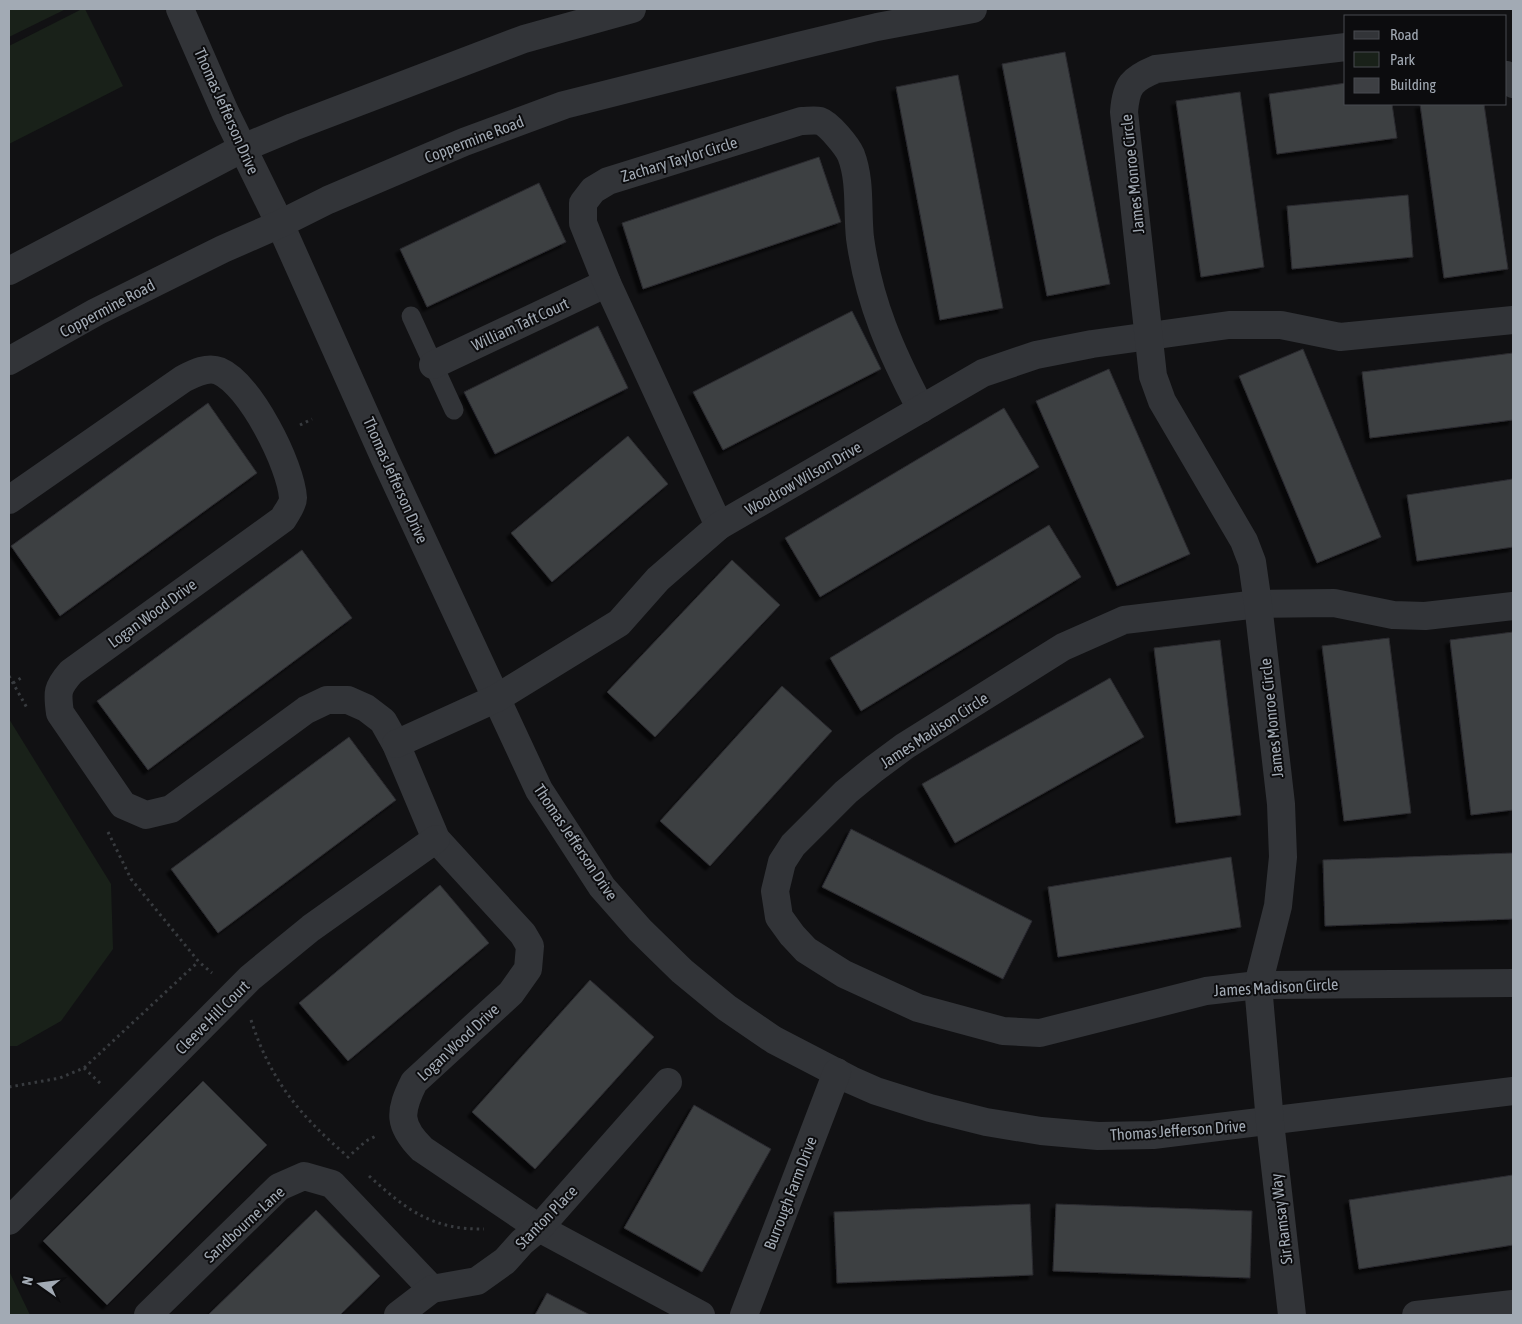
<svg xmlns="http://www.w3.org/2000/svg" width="1522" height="1324" font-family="'Asap Condensed',sans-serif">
<defs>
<filter id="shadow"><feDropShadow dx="-4.5" dy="4.5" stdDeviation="1" flood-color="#0009"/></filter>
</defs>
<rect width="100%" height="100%" fill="#111113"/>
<g fill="#192119">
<polygon points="9,9 66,9 9,37"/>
<polygon points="82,9 85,9 123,86 9,144 9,46"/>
<polygon points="9,719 111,884 113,949 61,1021 17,1046 9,1046"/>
<polygon points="9,1271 30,1315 9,1315"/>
</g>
<g fill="#3d3f43" stroke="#2b2b2f" filter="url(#shadow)">
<polygon points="1065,52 1110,284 1047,296 1002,64"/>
<polygon points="958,75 1003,308 940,320 896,87"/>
<polygon points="1346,83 1346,104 1392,104 1397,138 1277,154 1269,94"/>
<polygon points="1240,92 1264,267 1201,277 1176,101"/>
<polygon points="1420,104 1484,104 1508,269 1444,278"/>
<polygon points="819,157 841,222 643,289 622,223"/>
<polygon points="539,183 566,242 427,307 400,249"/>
<polygon points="1408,195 1413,257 1292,269 1287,206"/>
<polygon points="852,311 881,369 723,450 693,392"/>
<polygon points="598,326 628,388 495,454 464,392"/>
<polygon points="1303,349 1381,537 1317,563 1239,376"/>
<polygon points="1513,353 1513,420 1370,438 1362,372"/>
<polygon points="1109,369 1190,554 1117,586 1036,401"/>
<polygon points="208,403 257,473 60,616 11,546"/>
<polygon points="1004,408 1039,467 820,597 785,538"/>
<polygon points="628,436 668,484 552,582 511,533"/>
<polygon points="1513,479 1513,547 1417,561 1407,495"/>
<polygon points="1049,525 1081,577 861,711 830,658"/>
<polygon points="302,550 352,618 148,770 97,701"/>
<polygon points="732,560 780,605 655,737 607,692"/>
<polygon points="1513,632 1513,810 1471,815 1450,640"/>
<polygon points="1389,638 1411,813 1344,821 1322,646"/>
<polygon points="1220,640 1241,815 1176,823 1154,648"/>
<polygon points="1110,678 1144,737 955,843 922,784"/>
<polygon points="782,686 832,731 710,866 660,821"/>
<polygon points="349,737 396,800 218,933 171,869"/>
<polygon points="851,829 1032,921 1003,979 822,887"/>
<polygon points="1513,853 1513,919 1325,926 1323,860"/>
<polygon points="1231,857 1241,927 1058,957 1048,887"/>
<polygon points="440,885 489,943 348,1061 299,1003"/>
<polygon points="590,980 654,1037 535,1169 472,1112"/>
<polygon points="203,1081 267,1145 107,1305 43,1241"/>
<polygon points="694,1105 771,1149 702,1272 624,1228"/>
<polygon points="1513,1175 1513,1245 1359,1269 1349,1200"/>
<polygon points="1030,1204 1033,1275 837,1283 834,1212"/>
<polygon points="1056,1204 1252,1211 1250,1278 1053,1271"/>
<polygon points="316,1210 380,1276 340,1315 208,1315"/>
<polygon points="547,1293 590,1315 535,1315"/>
</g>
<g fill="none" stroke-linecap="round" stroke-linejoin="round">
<g stroke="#383b3f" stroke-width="3" stroke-dasharray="2.5 4" stroke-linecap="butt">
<polyline points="300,425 312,419"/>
<polyline points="9,676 27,708"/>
<polyline points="13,683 21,678"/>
<polyline points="108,832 131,879 199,962 212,973"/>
<path d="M251,1020C270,1079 299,1115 346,1155"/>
<polyline points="84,1068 102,1085"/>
<polyline points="9,1087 60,1078 84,1068 198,962"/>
<polyline points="347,1158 366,1141 378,1135"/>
<path d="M369,1176C407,1210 432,1230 484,1229"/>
</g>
<polyline stroke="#323438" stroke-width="19" points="411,316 454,410"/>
<g stroke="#323438" stroke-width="28">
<polyline points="180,9 225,112 280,224 385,459 539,790 602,887 640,930 682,971 727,1008 774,1040 851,1080 876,1091 930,1108 986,1122 1041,1131 1098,1136 1153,1135 1513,1091"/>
<polyline points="1506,75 1513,84"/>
<polyline points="433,365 607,283"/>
<path d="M9,500L183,379C193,374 207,366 219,371C250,384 291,465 293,498C293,505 286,513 283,519L71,672C57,688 57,692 60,713L123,805L146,815L171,809L306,710L327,700H348L366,708L383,721L396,744L436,839L523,934L530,946L528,969L511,993L414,1082C399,1112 398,1125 422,1149L539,1228L701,1315"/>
<path d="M719,526L607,283L583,223V203L593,190L608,181L801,121C807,121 815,120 820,121C829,124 847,146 851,155C861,181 857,210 860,238C869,303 891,352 921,409"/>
<polyline points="1513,606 1425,616 1393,615 1334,603 1258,604 1124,620 1063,647 905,746 874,769 846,792 793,845 782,862 775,891 779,917 792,935 806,950 844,974 918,1008 1003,1031 1040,1033 1206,991 1258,985 1513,983"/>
<polyline points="396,744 497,698 619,623 658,579 719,526 983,373 1036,355 1092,344 1229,325 1281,325 1340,337 1513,320"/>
<polyline points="9,1221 250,978 311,928 436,839"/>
<polyline points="148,1315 279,1187 304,1176 332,1184 432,1289"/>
<polyline points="398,1315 432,1289 477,1281 505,1261 522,1242 539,1228 668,1082"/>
<polyline points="744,1315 837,1072"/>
<path d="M1292,1315L1270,1122L1258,985L1278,906L1283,857L1281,804L1258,604L1252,562L1244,541L1162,401L1153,376L1124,112C1126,85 1132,79 1156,69L1346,47"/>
<polyline points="1416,1315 1513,1304"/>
</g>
<g stroke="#323438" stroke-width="28">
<polyline points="9,271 243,148 293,127 524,39 632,9"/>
<polyline points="9,361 96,312 223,249 280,224 328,200 464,142 564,105 794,47 877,27 973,9"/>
</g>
</g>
<g text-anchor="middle" stroke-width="4" stroke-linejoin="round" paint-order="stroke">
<g font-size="16" fill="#a2aab4" stroke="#0c0c0e">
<text transform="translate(227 111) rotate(66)" y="6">Thomas Jefferson Drive</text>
<text transform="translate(474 139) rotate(-21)" y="6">Coppermine Road</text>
<text transform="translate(679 159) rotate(-17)" y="6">Zachary Taylor Circle</text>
<text transform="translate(1132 174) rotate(-96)" y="6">James Monroe Circle</text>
<text transform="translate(107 308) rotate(-28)" y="6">Coppermine Road</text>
<text transform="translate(520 324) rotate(-25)" y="6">William Taft Court</text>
<text transform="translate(803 478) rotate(-30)" y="6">Woodrow Wilson Drive</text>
<text transform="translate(396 480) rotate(66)" y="6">Thomas Jefferson Drive</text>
<text transform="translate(152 613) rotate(-36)" y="6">Logan Wood Drive</text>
<text transform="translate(1271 718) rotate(-96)" y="6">James Monroe Circle</text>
<text transform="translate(934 730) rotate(-33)" y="6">James Madison Circle</text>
<text transform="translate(576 842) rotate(56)" y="6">Thomas Jefferson Drive</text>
<text transform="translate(1276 987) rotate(-3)" y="6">James Madison Circle</text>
<text transform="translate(212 1017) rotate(-45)" y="6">Cleeve Hill Court</text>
<text transform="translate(458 1042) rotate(-43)" y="6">Logan Wood Drive</text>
<text transform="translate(1178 1130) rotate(-4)" y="6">Thomas Jefferson Drive</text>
<text transform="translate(790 1193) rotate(-69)" y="6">Burrough Farm Drive</text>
<text transform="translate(546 1217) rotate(-46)" y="6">Stanton Place</text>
<text transform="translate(1281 1219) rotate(-97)" y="6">Sir Ramsay Way</text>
<text transform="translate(244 1224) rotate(-43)" y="6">Sandbourne Lane</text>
</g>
</g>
<rect width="1522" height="1324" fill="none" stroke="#a2aab4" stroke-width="20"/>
<rect x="1344" y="15" width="162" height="90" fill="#0c0c0e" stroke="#484b50"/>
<rect x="1354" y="31" width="25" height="8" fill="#323438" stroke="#484b50"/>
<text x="1390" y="40" font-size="15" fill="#a2aab4">Road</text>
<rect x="1354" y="52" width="25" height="15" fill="#192119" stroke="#484b50"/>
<text x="1390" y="65" font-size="15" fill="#a2aab4">Park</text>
<rect x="1354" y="78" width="25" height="15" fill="#3d3f43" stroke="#484b50"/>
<text x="1390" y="90" font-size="15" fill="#a2aab4">Building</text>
<g transform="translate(40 1284) rotate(284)" stroke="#0c0c0e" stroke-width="4" paint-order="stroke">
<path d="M0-4L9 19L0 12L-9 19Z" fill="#a2aab4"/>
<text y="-8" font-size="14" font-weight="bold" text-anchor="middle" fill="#a2aab4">N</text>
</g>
</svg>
